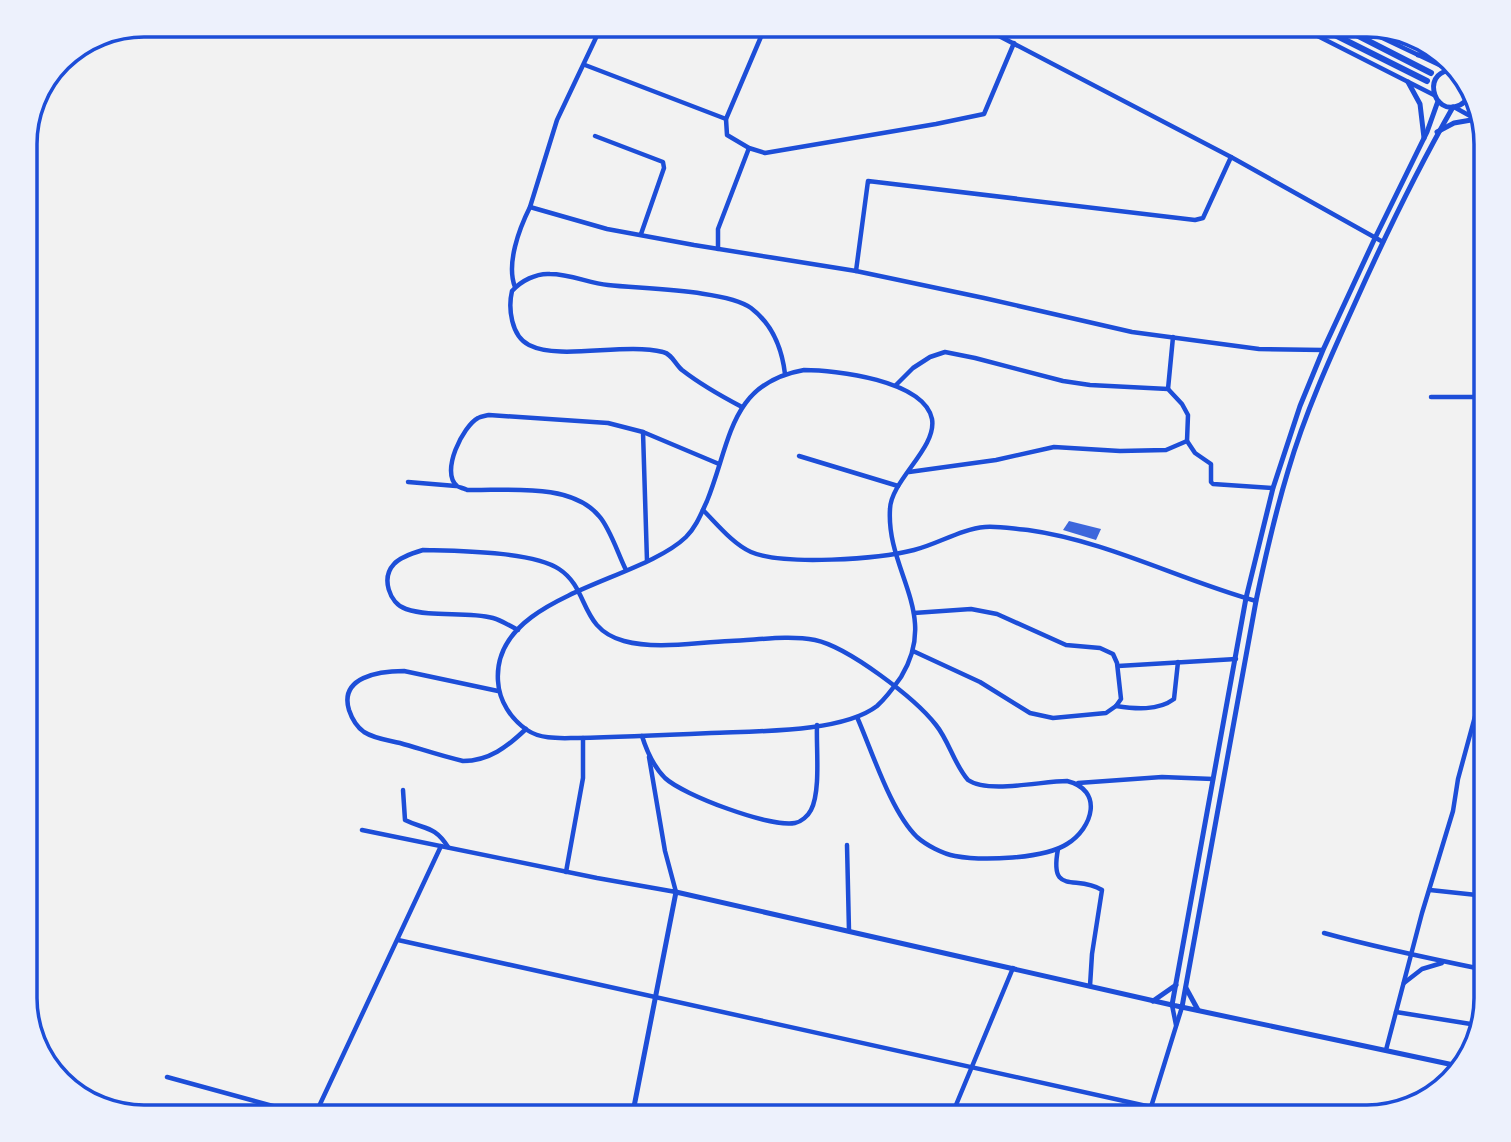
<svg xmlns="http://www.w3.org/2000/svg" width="1511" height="1142" font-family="'Work Sans',sans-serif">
<rect width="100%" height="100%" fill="#f2f2f2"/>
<polygon fill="#3d67dc" points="1069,521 1101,529 1096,540 1063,530"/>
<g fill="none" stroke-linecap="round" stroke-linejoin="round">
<g stroke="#1d4ed8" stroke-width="4.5">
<polyline points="766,25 726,119 727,135 749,148 765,153 936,124 984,114 1014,43"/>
<polyline points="978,25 1231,157 1383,242"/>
<polyline points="1296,25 1434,95"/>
<polyline points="1355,25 1450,70"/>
<polyline points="585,65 726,119"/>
<polyline points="1454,107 1481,122"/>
<polyline points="595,136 663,162 664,168 641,234"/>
<polyline points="530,207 607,229 694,245 856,271 984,298 1132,332 1259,349 1323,350"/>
<polyline points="718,249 718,229 749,148"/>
<polyline points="856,271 868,181 1195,220 1203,218 1231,157"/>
<path d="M515,287C506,264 519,229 530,207L557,120L602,25"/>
<path d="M804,370C835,370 924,380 932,419C937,448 891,480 890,509C886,571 940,614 901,677C894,687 886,698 877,706C842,733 755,731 711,733C667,735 622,737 578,738C561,738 542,740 527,730C511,719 499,701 498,681C492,595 638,583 686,537C696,527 701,514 707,501C731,442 729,383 804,370Z"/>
<polyline points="896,385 913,368 930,357 945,352 975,358 1063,381 1090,385 1168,389 1182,404 1188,415 1187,441 1195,453 1211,464 1211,482 1213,484 1273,488"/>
<polyline points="1168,389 1173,337"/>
<polyline points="1431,397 1486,397"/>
<path d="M742,407C721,396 700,384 682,370C675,364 672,354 663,352C624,342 561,361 529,345C511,336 508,308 512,291C521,281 536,273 550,274C570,274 589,283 608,285C642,289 726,290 751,308C772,324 782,349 785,374"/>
<polyline points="643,432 647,561"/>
<polyline points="799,456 898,486"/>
<polyline points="909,472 996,460 1054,447 1120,451 1166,450 1187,441"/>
<polyline points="408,482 456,486"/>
<path d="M703,510C717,524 733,544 751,552C783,566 880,559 914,550C938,544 961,529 985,527C999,526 1014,529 1028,530C1107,541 1180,580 1256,601"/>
<path d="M626,570C618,554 610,528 599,516C571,482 506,491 467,490C466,489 458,487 457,486C440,472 463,426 478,418C481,416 485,416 489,415L608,423L643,432L719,464"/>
<path d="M518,630C510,626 501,620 493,618C465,611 433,618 406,609C389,603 381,578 394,564C400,557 413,553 423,550C456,551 532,551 559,569C590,589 579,629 624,641C657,650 697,642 730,641C758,640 788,635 815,640C848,647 915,698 936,725C949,741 954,764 968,780C988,794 1042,781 1067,781C1104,790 1093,828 1067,844C1044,859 982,861 955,856C943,854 926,845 917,837C891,812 872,751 857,717"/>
<polyline points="913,651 980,682 1030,713 1053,718 1106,713 1116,706 1121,699 1117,663 1113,654 1100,648 1066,645 997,614 971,609 914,613"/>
<polyline points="1118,666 1236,659"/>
<path d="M498,691L404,671C379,671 339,677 349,710C352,719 357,727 364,732C375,739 388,740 400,743C421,749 441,756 463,761C489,761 507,747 526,729"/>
<path d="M1116,706C1135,709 1158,711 1174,699L1178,662"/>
<path d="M642,736C647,752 653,766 665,778C683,795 771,828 795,823C801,822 808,816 811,810C821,791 816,747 817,725"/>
<polyline points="1078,783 1162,777 1213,779"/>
<path d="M403,790L405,820C425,830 434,825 448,847"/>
<polyline points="362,830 597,878 676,892 665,851 649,757"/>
<polyline points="847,845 849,931"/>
<path d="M1058,849C1049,897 1076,874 1102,890L1092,954L1090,986"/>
<polyline points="566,872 583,778 583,738"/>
<polyline points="1430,890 1486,896"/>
<path d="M1324,933C1378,948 1432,959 1486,970"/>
<polyline points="398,940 1151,1107"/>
<polyline points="1404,983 1422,969 1442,963"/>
<polyline points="1172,1005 1176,1025"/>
<polyline points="1396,1012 1477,1025"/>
<polyline points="1386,1050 1422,913 1453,811 1458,779 1486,676"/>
<polyline points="167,1077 313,1117"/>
<polyline points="314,1117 441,846"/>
<polyline points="951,1117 1013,968"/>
<polyline points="1150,1117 1151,1107 1182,1007"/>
</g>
<polyline stroke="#1d4ed8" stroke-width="5" points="632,1117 676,892 1172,1005"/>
<g stroke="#1d4ed8" stroke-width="5">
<polyline points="1418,55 1443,53"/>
<path d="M1458,71C1419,65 1432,119 1460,105C1468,101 1470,94 1470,86"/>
<polyline points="1408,82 1420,104 1424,138"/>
<polyline points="1438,101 1427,132 1375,238 1323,350 1300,406 1273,488 1246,598 1172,1005 1463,1067"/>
<polyline points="1437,132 1454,123 1477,119"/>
<polyline points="1186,988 1198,1010"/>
<polyline points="1153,1001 1176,985"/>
<path d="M1182,1007L1256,601C1265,558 1275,514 1288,471C1305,413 1330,358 1355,303C1385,236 1417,170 1453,107"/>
</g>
<g stroke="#1d4ed8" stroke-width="6">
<polyline points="1315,25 1427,81"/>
<polyline points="1337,25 1431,73"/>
<polyline points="1475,97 1476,97"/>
<polyline points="1471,104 1478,107"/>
</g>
</g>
<path d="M0 0H1511V1142H0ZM144 37H1367A107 107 0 0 1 1474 144V998A107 107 0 0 1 1367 1105H144A107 107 0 0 1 37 998V144A107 107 0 0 1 144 37Z" fill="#edf1fc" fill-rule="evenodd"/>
<path fill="none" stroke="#1d4ed8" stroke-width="3.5" d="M144 37H1367A107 107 0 0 1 1474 144V998A107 107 0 0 1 1367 1105H144A107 107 0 0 1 37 998V144A107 107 0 0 1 144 37Z"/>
</svg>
